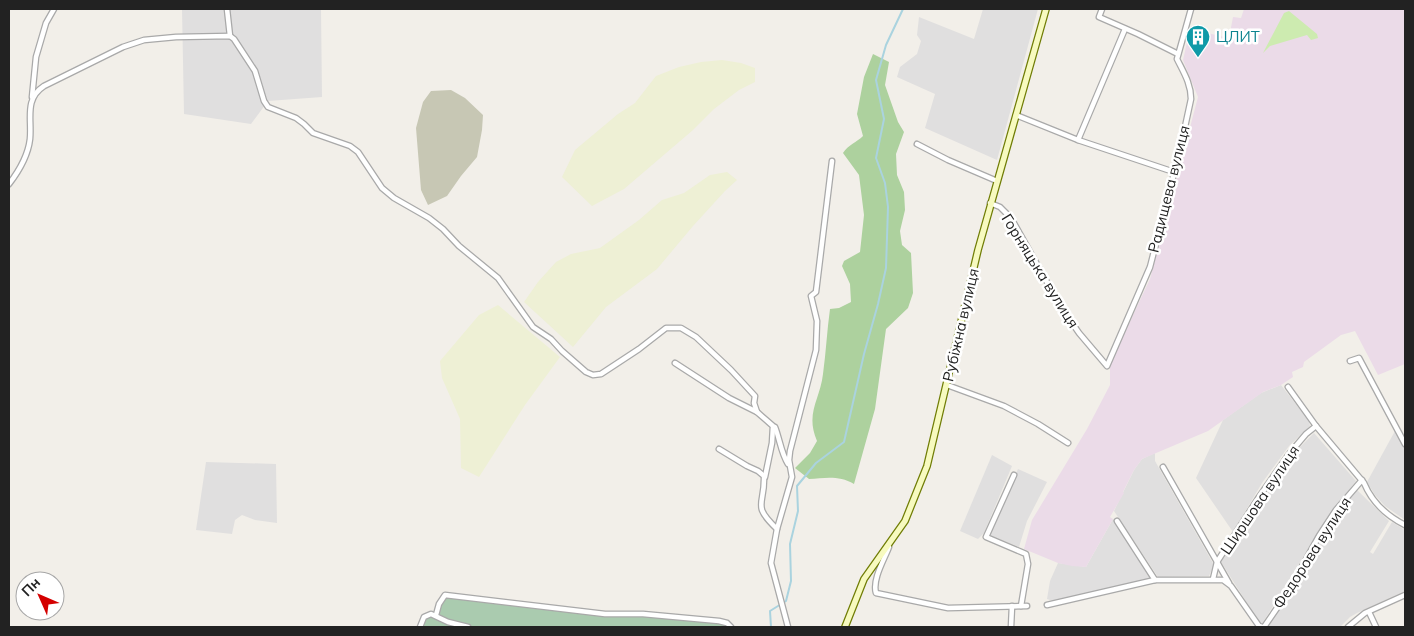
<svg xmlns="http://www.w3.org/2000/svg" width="1414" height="636" font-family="Mulish,sans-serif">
<rect width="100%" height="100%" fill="#f2efe9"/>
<g fill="#e0dfdf">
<polygon points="182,9 321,9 322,97 268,101 251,124 184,114"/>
<polygon points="983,9 1038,9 997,160 925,128 935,94 897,77 900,67 917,54 921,41 917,35 919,17 974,39"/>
<polygon points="1281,385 1309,421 1310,426 1289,446 1262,483 1233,532 1196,478 1223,420 1261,393"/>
<polygon points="1395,431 1405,447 1405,520 1385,506 1375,495 1367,482"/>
<polygon points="1314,433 1356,481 1322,526 1262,624 1259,622 1221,562 1296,451"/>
<polygon points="1155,453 1155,461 1214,565 1209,576 1158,577 1114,511 1134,470 1142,459"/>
<polygon points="992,455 1012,466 984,533 978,539 960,531"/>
<polygon points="206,462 276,464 277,523 255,520 242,515 235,520 232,534 196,530"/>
<polygon points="1018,469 1047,482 1027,521 1019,547 989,535"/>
<polygon points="1357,490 1389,521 1370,552 1373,554 1392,522 1405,530 1405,591 1357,613 1350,617 1340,627 1268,627 1292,590 1332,520"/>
<polygon points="1113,519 1150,578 1114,588 1053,601 1047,599 1050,581 1058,563 1086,567"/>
</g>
<polygon fill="#ebdbe8" points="1244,9 1405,9 1405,364 1378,375 1355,331 1341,335 1304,362 1303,367 1292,372 1293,377 1281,385 1263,392 1208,431 1142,459 1134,470 1123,492 1124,493 1110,517 1113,519 1086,567 1072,566 1058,563 1024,549 1032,520 1087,429 1110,385 1110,364 1150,279 1198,97 1183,60 1190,29 1229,38 1233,17 1241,18"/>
<polygon fill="#c7c7b4" points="451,90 465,98 483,115 482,130 477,157 461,176 447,196 428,205 421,190 416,128 423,102 431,91"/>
<g fill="#eef0d5">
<polygon points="722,60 741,63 755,68 755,82 739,90 714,109 693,130 624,189 592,206 562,177 575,150 618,114 635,103 656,76 679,67 701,62"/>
<polygon points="727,172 737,180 725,191 693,226 657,269 606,307 573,347 524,302 538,282 556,262 571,254 600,248 639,220 662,200 684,193 710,175"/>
<polygon points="498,305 560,357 525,405 479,477 461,468 460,419 442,378 440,361 479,315"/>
</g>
<polygon fill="#cdebb0" points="1289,11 1317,34 1318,38 1311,40 1307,35 1270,46 1263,53 1284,13"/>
<path fill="#add19e" d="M873,54L889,62L885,85L898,122L904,132L896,154L897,175L904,192L905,210L900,231L902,245L911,253L913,293L908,308L886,329L875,409L854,484C839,475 825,478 809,479L795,468L810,453L817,441C805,413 820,400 823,374C826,352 827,330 830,309L839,308L851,302L850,284L842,266L844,261L860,252L864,215L859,175L843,153C848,145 857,142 863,136L857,114L864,77Z"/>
<polygon fill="#aacbaf" points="445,597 612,616 643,616 724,623 728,627 420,627 423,621 428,616 435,617"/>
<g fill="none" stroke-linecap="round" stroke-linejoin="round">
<polyline stroke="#aad3df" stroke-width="2" points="771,627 770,611 786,601 791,581 790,544 798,511 797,486 816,463 844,442 864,354 878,304 886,268 888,207 885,183 876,158 884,119 876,80 886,45 903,9"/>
<defs>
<g id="street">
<polyline points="227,9 230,36"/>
<polyline points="1102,9 1099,17 1138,34 1178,54"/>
<polyline points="32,97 36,57 46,23 54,9"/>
<polyline points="1016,115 1078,140 1174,172"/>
<polyline points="1078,140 1125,29"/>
<polyline points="917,144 948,160 997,181"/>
<path d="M9,184C19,171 28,156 30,139C32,119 24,99 44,86L123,47L144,40L176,37L230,36L234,39L255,71L264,101L268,107L296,118L304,124L313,133L350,146L358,152L382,188L394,198L429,218L443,229L459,246L498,278L533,327L551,339L562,351L586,372L593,375L601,374L639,349L666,328H681L696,337L731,370L755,396L754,403L757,412"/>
<path d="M990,203L1000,207L1011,218L1061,307L1079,333L1107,366L1150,267L1180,150L1191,99C1191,84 1184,73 1177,59L1191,9"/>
<polyline points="1350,361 1359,358 1405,444"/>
<polyline points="675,363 729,398 757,412 773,426 772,443 765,477"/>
<polyline points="947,385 1004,406 1038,424 1068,443"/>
<path d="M1288,387L1316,426L1364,483C1372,502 1387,516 1405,525"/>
<path d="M775,427C780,440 781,453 788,464"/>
<path d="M719,449L747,466L758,471L764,476C765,506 751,504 777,529L771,563L788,627"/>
<polyline points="1163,467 1229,583"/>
<polyline points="1014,475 986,537 1026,554 1028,564 1021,606"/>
<polyline points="1117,521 1155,580"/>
<polyline points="777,529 792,477 789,460 790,451 816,350 817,321 811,296 816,292 832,161"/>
<path d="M889,547C884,560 872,580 876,593L948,608L1027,606"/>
<polyline points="1213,579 1217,562 1259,497 1289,454 1306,434 1316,426"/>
<polyline points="1047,605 1155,580 1223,580 1231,586 1259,626 1262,627"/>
<polyline points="1369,612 1376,627"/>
<polyline points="436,615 439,604 445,595 605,614 643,614 719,621 727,623 731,627"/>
<polyline points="420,627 424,617 431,614 448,622 468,627"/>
<polyline points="1011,627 1012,606"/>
<polyline points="1264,627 1286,595 1319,536 1336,510 1362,480"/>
<polyline points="1348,627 1365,613 1405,595"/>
</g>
<polyline id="secondary" points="845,627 864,579 905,521 927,466 978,250 1046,9"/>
</defs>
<use href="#street" stroke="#a9a9a9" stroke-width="7"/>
<use href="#secondary" stroke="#707d05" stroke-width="8"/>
<use href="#street" stroke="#fff" stroke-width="4.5"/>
<use href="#secondary" stroke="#f7fabf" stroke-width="5.5"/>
</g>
<defs>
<symbol id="building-pin" viewBox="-11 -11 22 30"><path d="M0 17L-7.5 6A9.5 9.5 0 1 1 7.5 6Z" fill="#0f9aa8" stroke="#fff"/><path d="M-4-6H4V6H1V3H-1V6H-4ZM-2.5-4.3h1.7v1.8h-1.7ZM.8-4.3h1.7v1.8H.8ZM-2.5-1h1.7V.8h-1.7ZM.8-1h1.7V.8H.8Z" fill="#fff"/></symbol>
</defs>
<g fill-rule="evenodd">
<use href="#building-pin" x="1184" y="23" width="28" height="38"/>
</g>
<g text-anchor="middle" stroke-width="5" stroke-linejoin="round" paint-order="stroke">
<g font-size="15" fill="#0d838f" stroke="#fff" text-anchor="start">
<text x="1216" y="42">ЦЛИТ</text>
</g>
<g font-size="15" fill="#222" stroke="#fff">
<text transform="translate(1169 189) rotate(-76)" y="5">Радищева вулиця</text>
<text transform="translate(1040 271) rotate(58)" y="5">Горняцька вулиця</text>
<text transform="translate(961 325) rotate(-77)" y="5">Рубіжна вулиця</text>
<text transform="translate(1260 500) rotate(-56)" y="5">Ширшова вулиця</text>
<text transform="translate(1312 553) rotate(-57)" y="5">Федорова вулиця</text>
</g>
</g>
<rect width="1414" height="636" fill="none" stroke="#222222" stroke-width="20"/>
<g transform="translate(40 596) rotate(315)"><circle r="24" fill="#ffffff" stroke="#a7a7a7"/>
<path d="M0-4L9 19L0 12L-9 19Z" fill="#d40000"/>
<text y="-8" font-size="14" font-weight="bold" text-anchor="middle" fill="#222222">Пн</text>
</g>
</svg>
